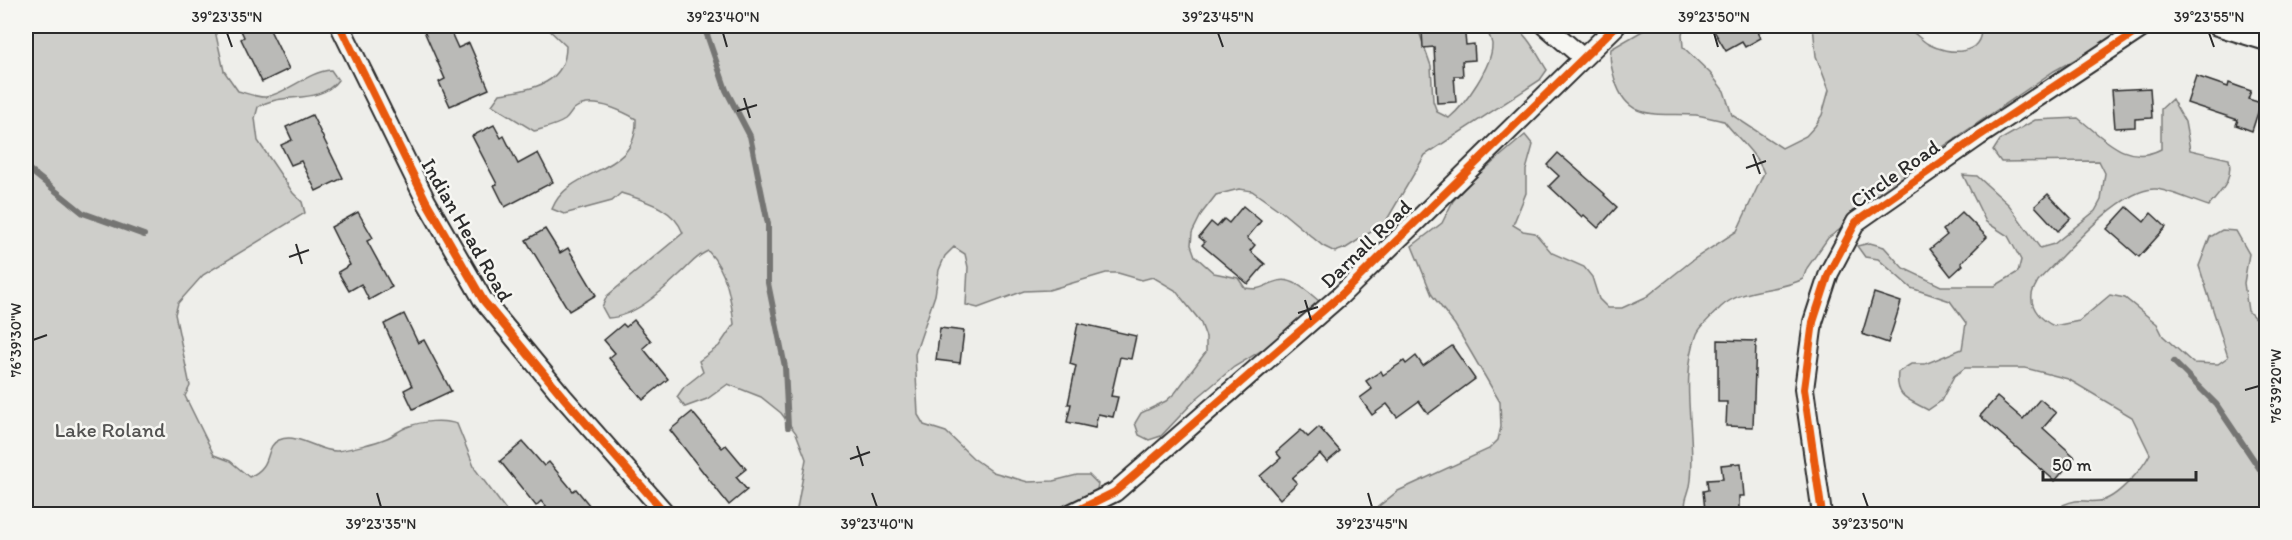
<svg xmlns="http://www.w3.org/2000/svg" width="2292" height="540" font-family="Itim,sans-serif">
<rect width="100%" height="100%" fill="#eeeeea"/>
<filter id="ink" filterUnits="userSpaceOnUse"><feTurbulence type="fractalNoise" baseFrequency=".0167" numOctaves="2"/><feDisplacementMap in="SourceGraphic" scale="12" xChannelSelector="R" yChannelSelector="G"/><feConvolveMatrix kernelMatrix="1 2 1 2 8 2 1 2 1" color-interpolation-filters="sRGB"/></filter>
<g filter="url(#ink)">
<g fill="#cececa" stroke="#7c7c7a" stroke-width="1.5">
<path d="M26,26H214L224,71L238,91C246,93 258,98 266,97C290,92 307,72 331,70L338,80C319,106 282,91 258,107L255,118L258,141L293,193L302,202L305,213L203,275L178,303L175,314L190,386L185,396L214,455L230,461L249,477C275,466 263,447 279,440C298,432 319,452 337,451C350,449 375,443 387,438C394,435 400,430 407,427C422,421 443,419 457,424L475,469L509,514H26Z"/>
<path d="M545,26H1417L1431,66L1433,101L1437,112L1449,118C1465,105 1493,65 1492,44C1491,38 1487,31 1485,26C1493,26 1502,24 1510,26C1525,28 1539,58 1547,70L1540,80L1425,155L1385,223L1346,248L1335,252L1323,246L1282,212L1252,191L1239,189L1216,195L1202,213L1192,233L1191,245L1195,256L1214,273L1238,278L1245,288C1262,291 1263,285 1278,281C1294,276 1312,296 1324,305L1297,329L1234,367L1197,398L1161,436L1149,440L1139,435L1135,423L1141,413L1166,401L1175,393L1206,352V337L1200,321L1175,290L1153,277L1142,280L1118,273H1106L1049,290L1024,291L978,308L966,305L968,267L965,254L954,247L945,256L939,270L935,295L915,354L918,415L924,425L946,432L973,458L993,472L1028,482L1053,481L1077,475H1089L1098,484L1096,495L1049,511L1031,514H796L806,459L796,433L781,413L761,397L728,384L707,399L685,407L677,397L684,387L703,372L699,361L719,346L734,324C731,299 727,271 708,251C694,257 690,266 679,275C661,292 634,317 608,318L602,307L607,296L683,233C674,208 645,201 621,193L612,201L564,214L552,209C569,165 638,177 636,119C620,110 592,96 574,109C571,112 569,117 565,120C556,126 545,128 534,131L492,105L500,94C531,89 566,85 566,46Z"/>
<path d="M1651,26H1684L1682,34L1683,47L1710,73L1724,91L1732,115L1782,148L1806,136L1815,126L1822,115L1829,90L1816,56L1813,26H1900C1912,28 1918,38 1928,44C1949,55 1983,57 1981,26H2136L2054,71L1909,170L1883,199L1828,238L1807,268L1803,279C1779,292 1743,287 1721,307C1714,314 1701,325 1697,334C1679,380 1696,432 1691,480C1690,495 1682,498 1687,514H1369L1398,491L1489,449L1498,440L1501,427L1500,402L1455,325L1432,295L1412,246L1442,223L1453,201L1470,182L1525,135L1533,145L1526,170V193L1513,225L1523,231L1535,233L1552,253L1584,267L1592,277L1599,299L1608,308H1622L1646,297L1694,259L1737,231L1764,173C1757,154 1736,137 1724,121C1714,119 1705,116 1696,115C1660,112 1628,124 1615,80C1612,69 1609,61 1611,49Z"/>
<path d="M2172,99L2185,122L2190,150L2229,159C2233,181 2222,190 2209,206C2195,202 2169,190 2156,189C2122,186 2062,257 2038,281C2036,285 2032,291 2032,295C2030,309 2043,321 2054,326L2079,321L2110,295L2125,298L2157,324L2163,336L2193,363L2218,364L2228,357L2199,266L2210,237L2222,230L2236,231L2249,254L2244,283L2248,311L2266,330V514H2059L2063,505C2080,497 2083,503 2099,501C2116,500 2143,468 2150,454L2132,417L2068,379L2025,368H1965L1954,376L1941,401L1928,410C1908,399 1895,398 1898,372L1911,364H1925L1962,349L1966,323L1950,301L1911,288L1878,259L1865,257L1857,246L1870,243L1884,247L1903,268L1941,286H1995L2018,272L2021,260L2008,236L1986,222L1963,175L1977,176L2009,205L2040,248L2054,244L2095,211L2101,200L2105,173L2099,161L2001,162L1993,151L2000,140L2035,120L2078,118C2104,138 2127,167 2161,149V109Z"/>
</g>
<g fill="none" stroke-linecap="round" stroke-linejoin="round">
<g stroke="#757573" stroke-width="6">
<polyline points="704,26 726,90 750,136 768,224 768,283 785,367 788,427"/>
<polyline points="26,167 83,213 144,235"/>
<polyline points="2174,362 2216,404 2266,478"/>
</g>
</g>
<g fill="#babab7" stroke="#2b2b2b" stroke-width="1.5">
<polygon points="239,26 268,26 289,69 262,82 241,39 244,37"/>
<polygon points="436,26 448,26 458,48 469,43 489,89 450,106 439,82 445,79 424,31"/>
<polygon points="1428,26 1464,26 1466,45 1474,44 1475,60 1462,61 1463,76 1454,76 1456,102 1437,103 1434,47 1423,48 1422,31 1428,30"/>
<polygon points="1711,26 1770,26 1758,32 1761,38 1745,47 1742,42 1726,51"/>
<polygon points="2196,76 2228,87 2229,83 2251,91 2248,99 2261,103 2252,131 2236,125 2238,120 2187,103"/>
<polygon points="2150,88 2152,118 2135,119 2135,127 2115,128 2112,90"/>
<polygon points="312,115 343,178 316,191 301,161 291,165 281,145 292,140 286,127"/>
<polygon points="494,125 501,138 504,136 518,164 538,153 553,182 505,207 494,185 497,184 472,136"/>
<polygon points="1558,153 1605,194 1604,195 1617,207 1598,228 1584,215 1582,217 1549,186 1559,176 1547,165"/>
<polygon points="2048,194 2071,218 2058,231 2035,206"/>
<polygon points="1243,206 1261,221 1247,238 1255,245 1250,251 1265,264 1248,284 1202,245 1205,242 1199,237 1211,222 1217,227 1224,219 1229,223"/>
<polygon points="2127,207 2144,222 2151,213 2166,227 2139,257 2107,229"/>
<polygon points="358,212 373,238 367,241 392,287 369,300 361,284 349,291 338,272 350,265 331,227"/>
<polygon points="1962,212 1987,237 1961,263 1963,265 1951,276 1930,249 1947,235 1943,230"/>
<polygon points="545,229 560,253 568,248 596,295 569,311 526,240"/>
<polygon points="1874,293 1901,302 1888,343 1862,334"/>
<polygon points="404,314 418,343 424,340 451,391 413,409 404,390 412,386 384,324"/>
<polygon points="634,320 651,341 643,348 668,379 643,400 609,358 615,353 604,340 623,324 626,327"/>
<polygon points="1078,323 1136,336 1131,359 1120,357 1111,396 1118,397 1113,417 1098,414 1095,428 1067,422 1071,404 1068,404 1076,366 1070,364"/>
<polygon points="940,328 964,331 960,363 936,360"/>
<polygon points="1718,340 1756,341 1753,427 1726,426 1727,402 1718,402"/>
<polygon points="1452,346 1475,379 1428,414 1419,401 1397,417 1387,404 1372,415 1360,398 1372,389 1366,381 1381,371 1383,375 1404,361 1406,364 1416,356 1423,366"/>
<polygon points="1997,397 2023,419 2040,399 2056,413 2043,428 2075,457 2055,481 1980,416"/>
<polygon points="692,412 722,448 726,445 746,469 736,477 747,490 729,505 670,430"/>
<polygon points="1319,427 1340,451 1327,462 1320,454 1292,478 1297,483 1280,499 1260,476 1281,458 1276,452 1301,430 1308,437"/>
<polygon points="523,442 544,466 549,462 573,491 576,489 590,506 579,514 552,514 541,501 536,506 500,461"/>
<polygon points="1741,463 1744,496 1739,496 1739,514 1707,514 1707,510 1705,510 1703,491 1708,490 1707,480 1723,479 1721,465"/>
</g>
<g fill="none" stroke-linecap="round" stroke-linejoin="round">
<defs>
<g id="street">
<polyline points="340,26 426,201 483,300 563,397 666,514"/>
<polyline points="1546,26 1582,57"/>
<polyline points="2217,26 2266,41"/>
<polyline points="1070,514 1115,492 1341,295 1616,26"/>
<polyline points="1822,514 1804,389 1813,322 1829,273 1856,222 1979,136 2145,26"/>
</g>
</defs>
<use href="#street" stroke="#2b2b2b" stroke-width="22"/>
<use href="#street" stroke="#f6f6f2" stroke-width="18"/>
<defs>
<g id="cycleway">
<polyline points="340,26 426,201 483,300 563,397 666,514"/>
<polyline points="1070,514 1115,492 1341,295 1616,26"/>
<polyline points="1822,514 1804,389 1813,322 1829,273 1856,222 1979,136 2145,26"/>
</g>
</defs>
<use href="#cycleway" stroke="#f6f6f2" stroke-width="11"/>
<use href="#cycleway" stroke="#e8590c" stroke-width="8"/>
</g>
</g>
<path fill="none" stroke="#2b2b2b" stroke-width="2" d="M227,33L232,47M723,33L727,47M1218,33L1223,47M1714,33L1718,47M2209,33L2214,47M744,98L750,118M737,111L757,105M1753,154L1760,174M1746,168L1766,161M296,244L302,264M289,257L309,250M1305,300L1311,320M1298,313L1318,307M33,340L47,335M2245,390L2259,386M857,446L863,466M850,459L870,452M377,493L381,507M872,493L877,507M1368,493L1372,507M1863,493L1868,507"/>
<g text-anchor="middle" stroke-width="5" stroke-linejoin="round" paint-order="stroke">
<g font-size="21" fill="#2b2b2b" stroke="#f6f6f2">
<text transform="translate(1895 174) rotate(-35)" y="7">Circle Road</text>
<text transform="translate(467 230) rotate(60)" y="7">Indian Head Road</text>
<text transform="translate(1366 244) rotate(-44)" y="7">Darnall Road</text>
</g>
<g font-size="21" fill="#545453" stroke="#f6f6f2">
<text x="110" y="437">Lake Roland</text>
</g>
</g>
<rect width="2292" height="540" fill="none" stroke="#f6f6f2" stroke-width="66"/>
<path d="M2043 471v9h153v-9" fill="none" stroke="#2b2b2b" stroke-width="3"/>
<text x="2052" y="471" font-size="18" fill="#2b2b2b" stroke="#f6f6f2" stroke-width="4.5" paint-order="stroke">50 m</text>
<rect x="33" y="33" width="2226" height="474" fill="none" stroke="#2b2b2b" stroke-width="2"/>
<g font-size="15" text-anchor="middle" fill="#2b2b2b">
<text x="227" y="22">39°23'35"N</text>
<text x="723" y="22">39°23'40"N</text>
<text x="1218" y="22">39°23'45"N</text>
<text x="1714" y="22">39°23'50"N</text>
<text x="2209" y="22">39°23'55"N</text>
<text transform="translate(16 340) rotate(-90)" y="5">76°39'30"W</text>
<text transform="translate(2276 386) rotate(-90)" y="5">76°39'20"W</text>
<text x="381" y="529">39°23'35"N</text>
<text x="877" y="529">39°23'40"N</text>
<text x="1372" y="529">39°23'45"N</text>
<text x="1868" y="529">39°23'50"N</text>
</g>
</svg>
